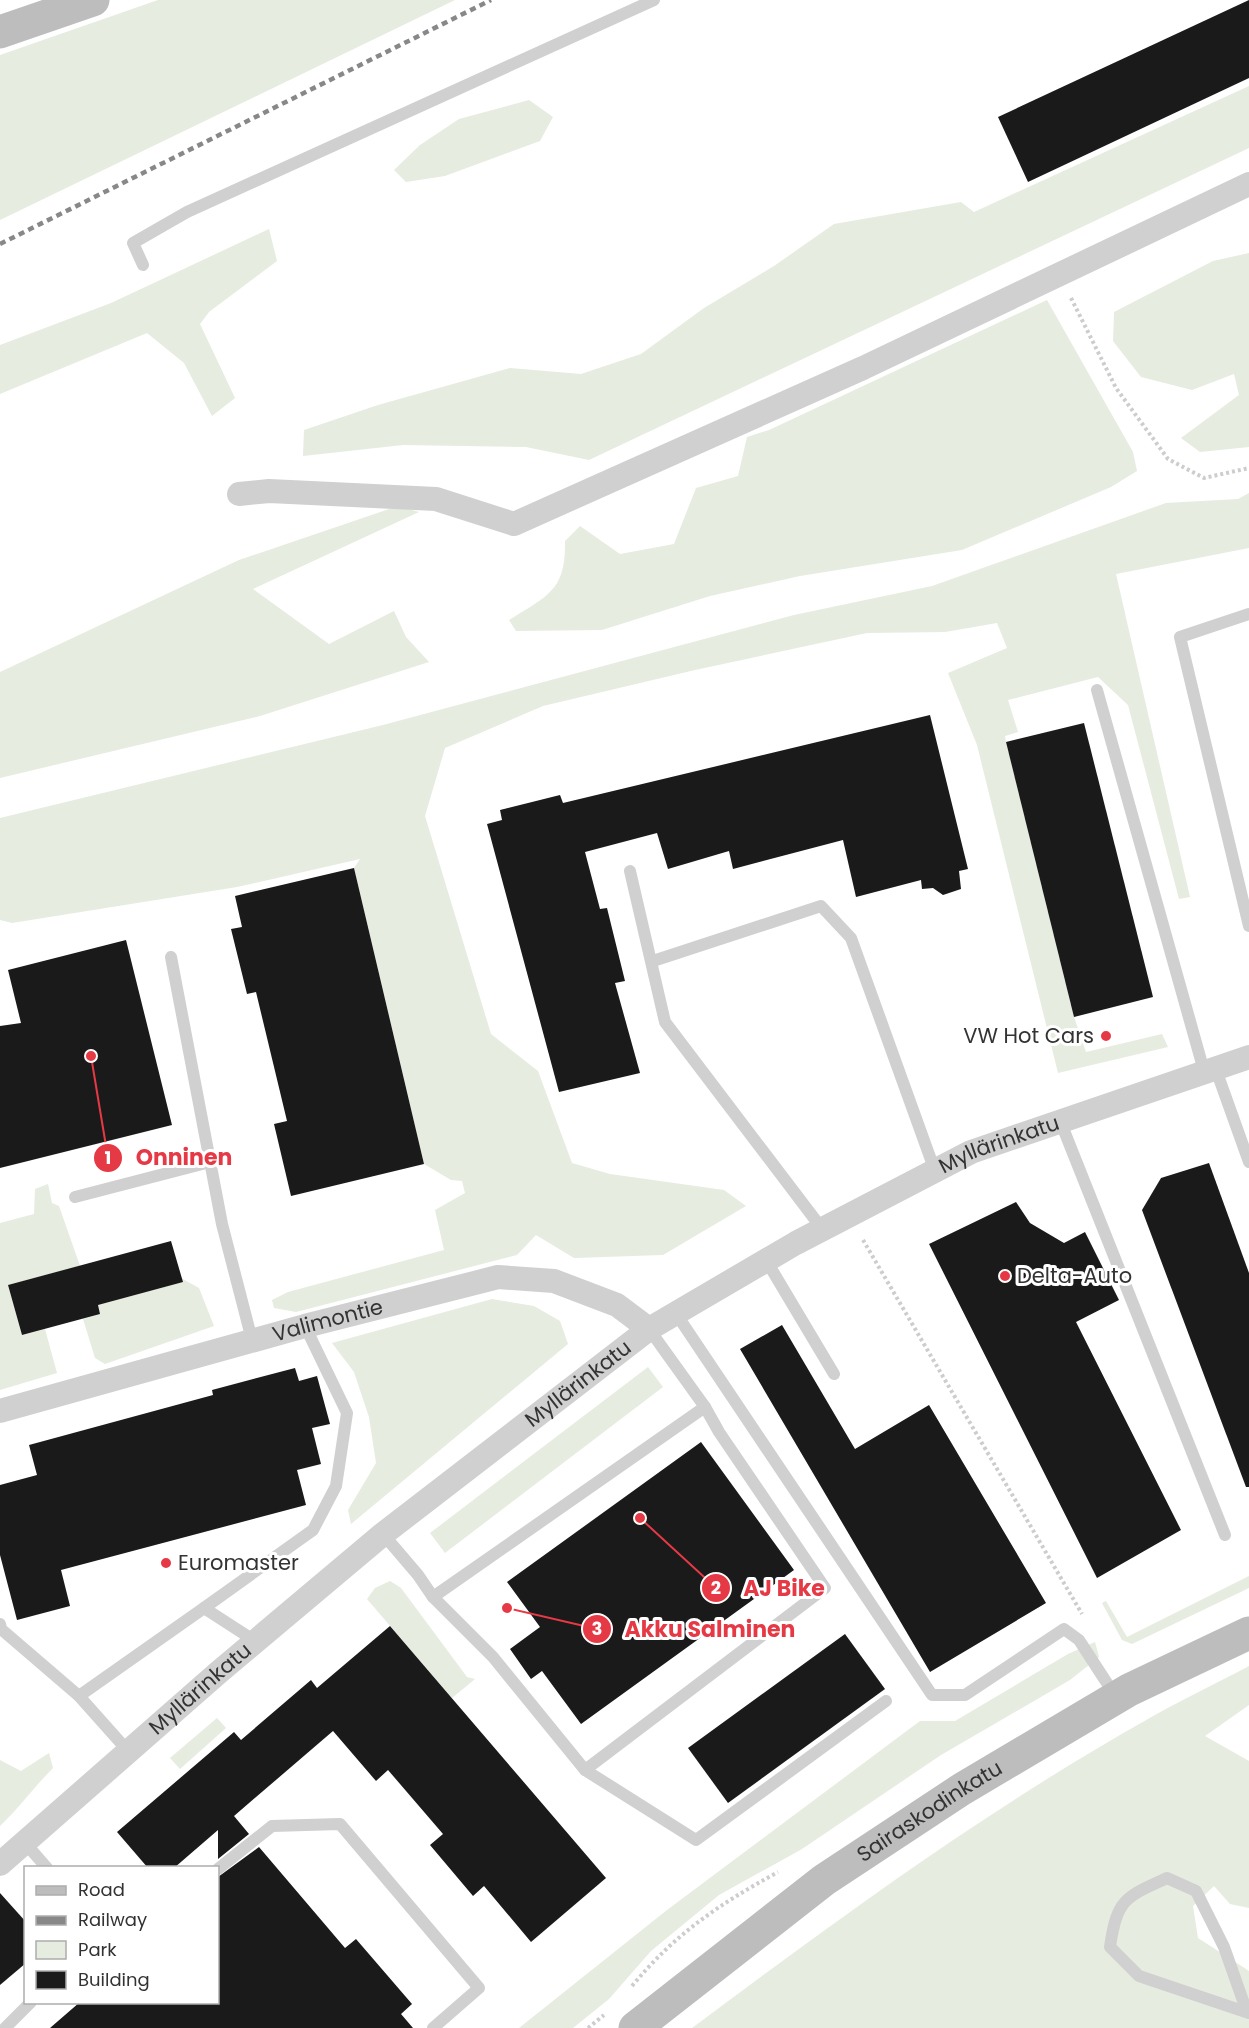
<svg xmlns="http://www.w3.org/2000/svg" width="1249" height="2028" font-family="Poppins,sans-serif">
<rect width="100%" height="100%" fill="#fff"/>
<g fill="#e6ecdf">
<polygon points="158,0 455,0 0,220 0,55"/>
<polygon points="1249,86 1249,148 589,460 526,447 403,445 303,456 304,430 378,405 510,368 581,374 641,354 704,308 774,266 834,224 961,202 974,212"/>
<polygon points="529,100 553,117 540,141 445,176 406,182 394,170 420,145 459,119"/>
<polygon points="269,229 277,261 209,312 200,324 235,398 212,416 184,363 147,333 0,394 0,345 111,303"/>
<polygon points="1249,253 1249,447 1200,452 1181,438 1239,395 1234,374 1192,390 1141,377 1113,341 1114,312 1213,261"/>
<path d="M1047,300L1133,452L1137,471L1111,487L962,550L800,576L710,596L602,630L516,631L509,620C547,596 566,591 565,541L580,526L620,554L674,544L696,488L738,476L747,437L769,430Z"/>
<polygon points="1249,493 1249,548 1116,574 1190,897 1179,899 1128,705 1098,677 1008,700 1018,732 1005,736 1006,742 1074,1017 1086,1052 1162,1034 1168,1047 1058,1073 977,745 948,673 1007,648 997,623 945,632 867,633 695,670 543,706 445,748 425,816 491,1034 538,1071 572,1163 610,1174 724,1190 746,1206 663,1255 574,1258 536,1235 517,1255 296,1312 274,1308 272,1300 288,1292 444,1250 435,1210 465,1193 462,1181 451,1180 424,1164 354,868 360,859 237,887 12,923 0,920 0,818 383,725 794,615 932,586 1166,503 1238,499"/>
<polygon points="398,506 419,512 253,589 329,644 394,611 406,637 429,662 260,716 0,778 0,672 239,560"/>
<polygon points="48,1184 52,1203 59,1206 80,1266 8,1285 22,1335 45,1329 57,1373 0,1390 0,1223 34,1214 35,1189"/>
<polygon points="181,1278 199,1288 214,1326 105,1364 95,1358 83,1319 100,1314 98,1305 182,1282"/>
<polygon points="492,1299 534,1306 560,1321 568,1344 351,1524 348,1510 376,1463 369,1417 354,1372 332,1343"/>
<polygon points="648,1367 663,1387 445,1553 430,1533"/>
<polygon points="1249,1576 1249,1588 1132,1644 1122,1640 1102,1603 1106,1601 1127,1637"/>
<polygon points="390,1581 401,1588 467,1677 475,1679 452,1698 367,1599 375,1588"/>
<polygon points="1095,1642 1099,1657 1070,1680 941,1755 802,1849 719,1895 651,1951 609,1999 573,2028 519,2028 667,1910 920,1721 955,1721 1068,1654"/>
<path d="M1249,1666V1705L1205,1736L1249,1761V1908L1230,1904L1214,1886L1193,1906L1198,1938L1249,1971V2028H692C839,1918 988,1809 1148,1719C1181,1700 1215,1684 1249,1666Z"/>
<polygon points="217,1718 226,1728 180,1769 170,1758"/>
<path d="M49,1753L53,1768C34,1787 19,1808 0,1826V1760L21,1771Z"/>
</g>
<g fill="#1a1a1a">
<polygon points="1249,0 1249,78 1028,182 998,117"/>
<polygon points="930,715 968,869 959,871 961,889 943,895 933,888 922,889 921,880 856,897 843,840 733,869 729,851 668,869 657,833 585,852 600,909 607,908 625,981 615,983 640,1073 559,1092 487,824 502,820 500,810 560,795 563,803"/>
<polygon points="1084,723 1153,997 1074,1017 1006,742"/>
<polygon points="354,868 424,1164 291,1196 274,1124 287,1121 256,992 247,994 231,929 242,927 235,896"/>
<polygon points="126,940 172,1125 0,1168 0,1026 21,1023 8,970"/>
<polygon points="1209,1163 1249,1273 1249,1487 1246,1487 1142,1210 1161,1178"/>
<polygon points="1016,1202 1030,1223 1064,1243 1085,1232 1119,1300 1076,1322 1181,1530 1097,1578 929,1244"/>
<polygon points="171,1241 183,1282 98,1305 100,1314 22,1335 8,1285"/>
<polygon points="782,1325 855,1449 929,1405 1046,1603 930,1672 740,1349"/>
<polygon points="295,1368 299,1381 317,1376 330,1424 312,1428 321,1464 297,1470 306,1505 61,1570 70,1606 17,1620 0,1555 0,1485 37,1475 29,1445 213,1395 212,1390"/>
<polygon points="701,1442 794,1570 581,1724 542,1671 531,1679 510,1649 540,1627 507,1582"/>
<polygon points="390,1626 606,1878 531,1942 484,1886 473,1896 430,1845 443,1834 388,1770 376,1781 333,1731 234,1816 249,1834 218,1859 218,1830 174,1868 148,1868 117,1832 234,1732 241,1740 311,1680 317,1688"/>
<polygon points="845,1634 885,1689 728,1803 688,1748"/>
<polygon points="259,1847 345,1948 356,1939 412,2004 401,2014 413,2028 50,2028 80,2002 218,2002 218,1877"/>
<polygon points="0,1893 26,1922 26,1963 0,1985"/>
</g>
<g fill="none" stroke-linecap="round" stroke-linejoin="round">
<g stroke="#cdcdcd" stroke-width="4" stroke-dasharray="3 3" stroke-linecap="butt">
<polyline points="1071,298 1116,388 1168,459 1204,478 1249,468"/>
<polyline points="863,1240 1082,1614"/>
<path d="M632,1986C676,1933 718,1905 778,1872"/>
<polyline points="588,2028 604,2015"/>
</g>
<g stroke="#d0d0d0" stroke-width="12">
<polyline points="143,265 133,243 187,212 654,0"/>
<polyline points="1249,614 1180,637 1249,926"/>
<polyline points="1097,690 1204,1071"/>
<polyline points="630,871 665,1022 823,1230"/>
<polyline points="171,957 222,1224 252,1340"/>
<polyline points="653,961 821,906 851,938 935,1171"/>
<polyline points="1215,1067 1249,1162"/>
<polyline points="1061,1123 1225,1535"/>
<polyline points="75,1197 210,1162"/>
<polyline points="766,1260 834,1374"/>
<polyline points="677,1315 932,1695 965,1695 1064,1629 1079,1640 1116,1697"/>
<polyline points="383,1534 418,1575 433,1597 493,1657 585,1770 696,1840 886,1701"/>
<polyline points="433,1597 705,1407 649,1329"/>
<polyline points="204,1608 313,1530 336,1486 347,1413 305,1326"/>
<polyline points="0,1624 1,1629 79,1696"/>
<polyline points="128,1751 79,1696 204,1608 255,1641"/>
<polyline points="585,1770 825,1588 719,1432 705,1407"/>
<polyline points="26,1844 47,1868"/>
<polyline points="218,1869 272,1826 340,1824 479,1988 433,2028"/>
<path d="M1247,2012L1224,1947L1196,1891L1167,1878C1125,1897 1117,1899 1110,1947L1139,1976L1249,2013"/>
<polyline points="5,2028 31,2002"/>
</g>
<g stroke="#d0d0d0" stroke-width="24">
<polyline points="239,494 269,491 436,499 514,524 863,368 1249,184"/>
<path id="s1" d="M0,1411L305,1326L498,1277L554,1281L617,1305L649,1329"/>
<path id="s2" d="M0,1864L219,1672L383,1534L649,1329L796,1243L971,1152L1249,1057"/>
</g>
<g stroke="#bdbdbd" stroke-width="33">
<polyline points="0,32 93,0"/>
<path id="s3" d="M635,2028L824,1880L962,1789L1129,1690L1249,1633"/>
</g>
<polyline stroke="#888" stroke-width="4.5" stroke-dasharray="6 4.5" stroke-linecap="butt" points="0,244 491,0"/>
</g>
<g fill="#e63946" stroke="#fff" stroke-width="2">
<circle cx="1106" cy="1036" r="6"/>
<circle cx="1005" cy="1276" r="6"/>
<circle cx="166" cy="1563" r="6"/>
</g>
<g text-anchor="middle" stroke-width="6" stroke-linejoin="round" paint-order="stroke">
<g font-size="21" fill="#333" stroke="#fff" text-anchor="start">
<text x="1094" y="1043" text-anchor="end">VW Hot Cars</text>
<text x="1017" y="1283">Delta-Auto</text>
<text x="178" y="1570">Euromaster</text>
</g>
<g font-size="21" fill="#333" stroke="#fff">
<text dy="7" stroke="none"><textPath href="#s2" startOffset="1238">Myllärinkatu</textPath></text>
<text dy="7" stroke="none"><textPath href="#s1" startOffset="340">Valimontie</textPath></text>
<text dy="7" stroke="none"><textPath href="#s2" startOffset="752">Myllärinkatu</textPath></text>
<text dy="7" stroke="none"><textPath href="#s2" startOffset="266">Myllärinkatu</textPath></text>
<text dy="7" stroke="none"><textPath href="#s3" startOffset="366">Sairaskodinkatu</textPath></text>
</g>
</g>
<path fill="none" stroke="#e63946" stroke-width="2" d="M91 1056L108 1158M640 1518L716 1588M507 1608L597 1629"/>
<g fill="#e63946" stroke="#fff" stroke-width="2">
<circle cx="91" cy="1056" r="6"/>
<circle cx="640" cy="1518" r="6"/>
<circle cx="507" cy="1608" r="6"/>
<circle cx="108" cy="1158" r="15"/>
<circle cx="716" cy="1588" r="15"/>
<circle cx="597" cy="1629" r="15"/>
</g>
<g font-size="18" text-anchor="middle" font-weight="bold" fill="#fff">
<text x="108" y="1164">1</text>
<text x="716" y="1594">2</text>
<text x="597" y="1635">3</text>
</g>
<g font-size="22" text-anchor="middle" font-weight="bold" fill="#e63946" stroke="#fff" stroke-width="6" stroke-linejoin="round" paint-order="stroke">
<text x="184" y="1165">Onninen</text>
<text x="784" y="1596">AJ Bike</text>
<text x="710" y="1637">Akku Salminen</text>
</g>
<rect x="24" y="1866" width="195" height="138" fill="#ffffff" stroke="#adadad" stroke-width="1.5"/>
<rect x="36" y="1886" width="30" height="9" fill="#bdbdbd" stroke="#adadad" stroke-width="1.5"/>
<text x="78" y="1896" font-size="18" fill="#333333">Road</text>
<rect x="36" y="1916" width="30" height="9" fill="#888888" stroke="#adadad" stroke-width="1.5"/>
<text x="78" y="1926" font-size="18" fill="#333333">Railway</text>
<rect x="36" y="1941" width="30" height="18" fill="#e6ecdf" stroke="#adadad" stroke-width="1.5"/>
<text x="78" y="1956" font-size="18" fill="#333333">Park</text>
<rect x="36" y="1971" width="30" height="18" fill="#1a1a1a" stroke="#adadad" stroke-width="1.5"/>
<text x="78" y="1986" font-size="18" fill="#333333">Building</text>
</svg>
